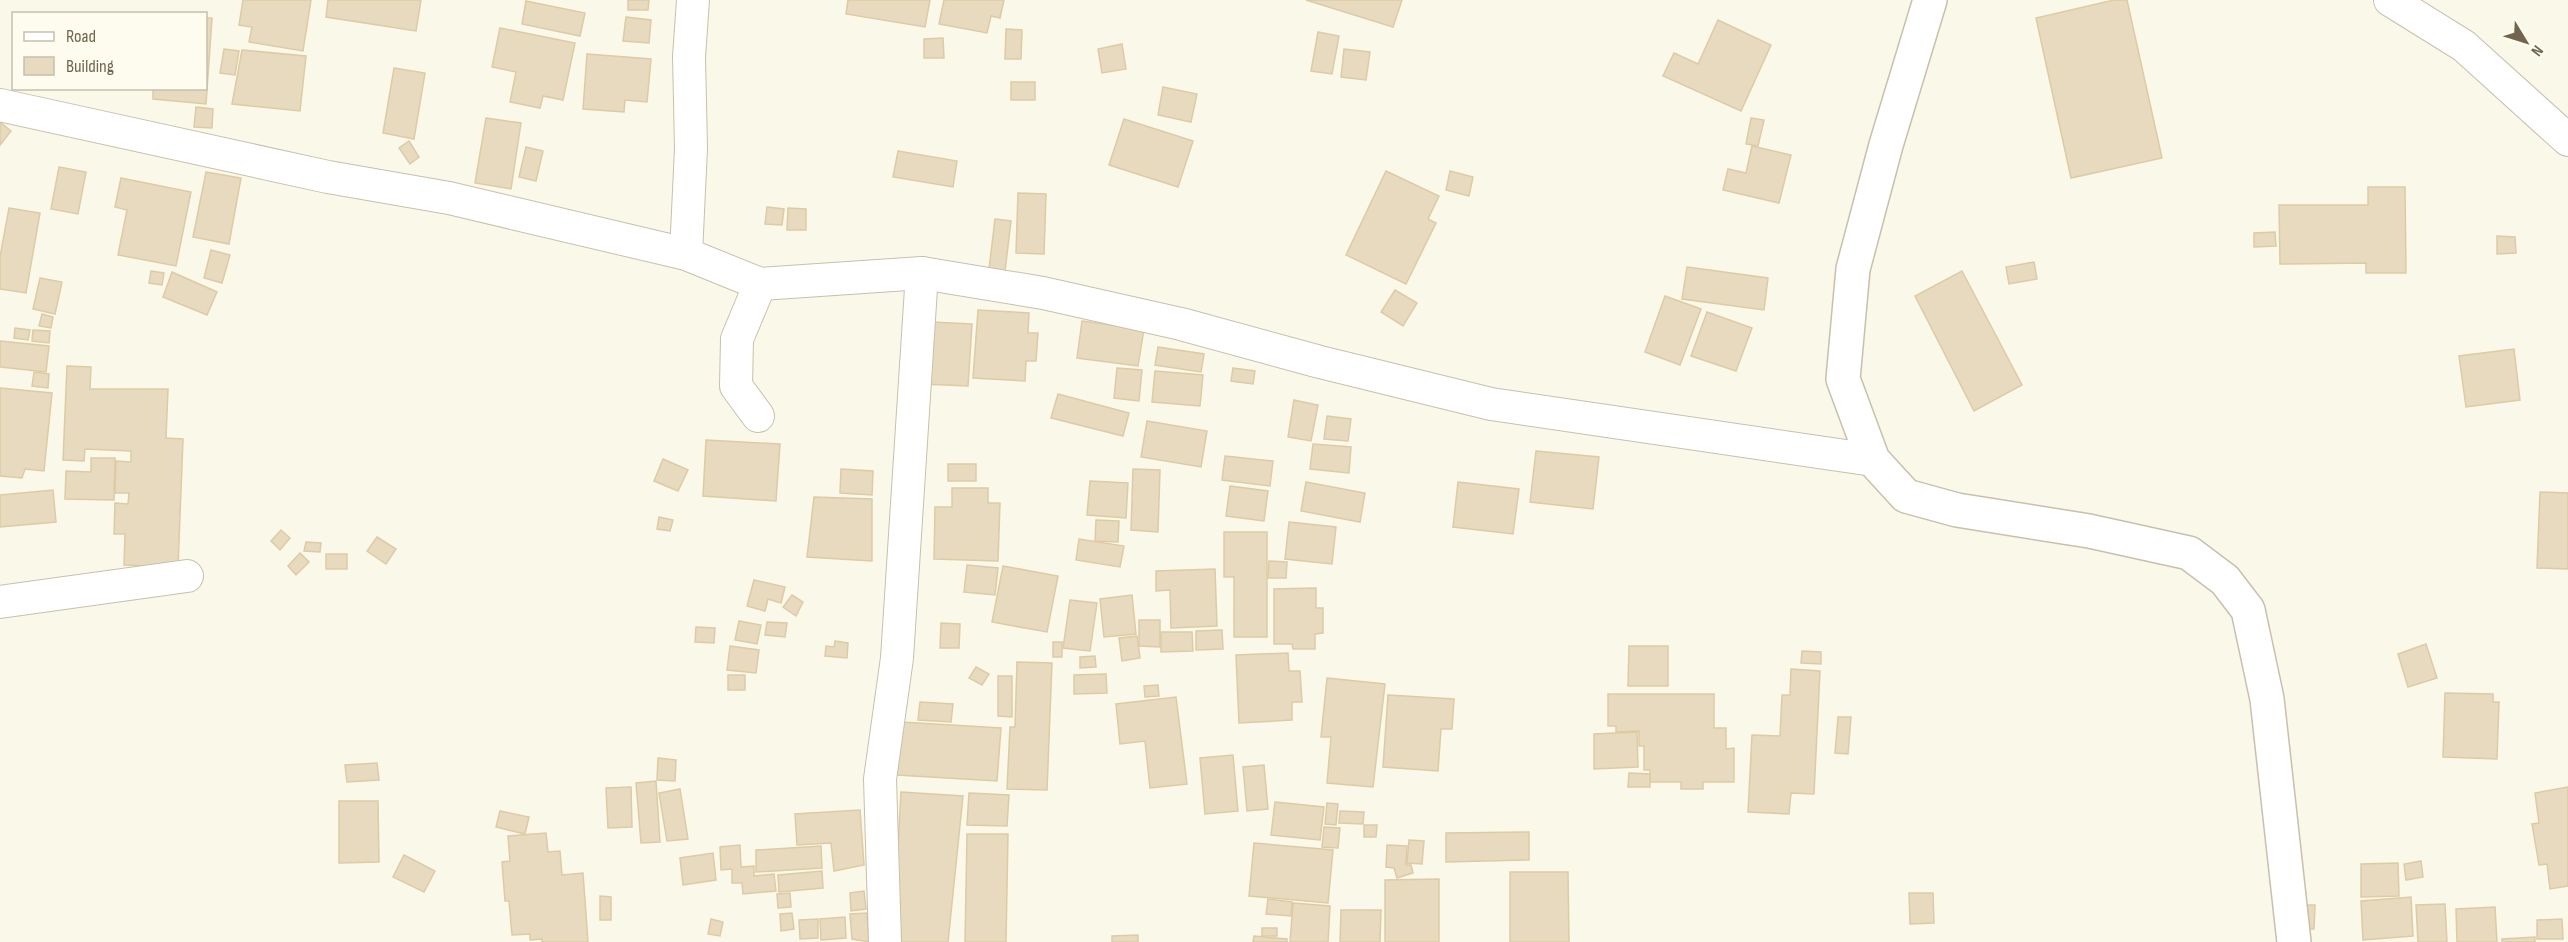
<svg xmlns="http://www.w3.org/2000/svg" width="2568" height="942" font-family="'Sofia Sans Condensed',sans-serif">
<rect width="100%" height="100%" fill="#faf8e8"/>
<g fill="#e8dabe" stroke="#ddcba5" stroke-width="1.5">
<polygon points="243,0 311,0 303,51 249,42 252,27 239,25"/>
<polygon points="328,0 421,0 416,31 326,17"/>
<polygon points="628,0 649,0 648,10 628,10"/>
<polygon points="848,0 930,0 925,27 846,14"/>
<polygon points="944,0 1004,0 1000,18 991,16 987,33 939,24"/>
<polygon points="1306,0 1402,0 1393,27"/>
<polygon points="2114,0 2127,0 2162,158 2071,178 2036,18"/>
<polygon points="526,1 585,13 580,36 522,24"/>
<polygon points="626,17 651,20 649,43 623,41"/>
<polygon points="206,18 212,18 206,104 153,99 153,88 206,88"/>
<polygon points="1718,20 1771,45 1741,111 1663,76 1674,53 1698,64"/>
<polygon points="500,28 575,43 563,100 543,96 540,108 510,102 516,72 492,67"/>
<polygon points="1006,29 1022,30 1021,59 1005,59"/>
<polygon points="1318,32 1339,36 1332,74 1311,71"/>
<polygon points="943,38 944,58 924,58 924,39"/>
<polygon points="1122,44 1126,69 1102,73 1098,49"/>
<polygon points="224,49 239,51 235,75 220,73"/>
<polygon points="1344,49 1370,52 1366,80 1341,77"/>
<polygon points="242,50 306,56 300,111 232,104"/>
<polygon points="587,54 651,59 647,102 625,100 624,112 583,109"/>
<polygon points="394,68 425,73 414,139 383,133"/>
<rect x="1011" y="82" width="24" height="18"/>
<polygon points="1163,87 1197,94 1191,122 1158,115"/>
<polygon points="196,107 213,109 212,128 194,127"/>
<polygon points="486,118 521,123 511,189 475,183"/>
<polygon points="1751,118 1764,120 1758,146 1746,144"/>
<polygon points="1124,119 1193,141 1178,187 1109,165"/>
<polygon points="0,122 11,131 0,145"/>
<polygon points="409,141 419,157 410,164 399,148"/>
<polygon points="1752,146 1791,155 1779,203 1723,190 1728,169 1746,173"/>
<polygon points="526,147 543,151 536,181 519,177"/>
<polygon points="898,151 957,161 953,187 893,177"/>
<polygon points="59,167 86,172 78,214 51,209"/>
<polygon points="1386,171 1439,196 1428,219 1436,223 1406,284 1346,255"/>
<polygon points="1450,171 1473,177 1469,196 1446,190"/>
<polygon points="206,172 241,178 229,244 193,237"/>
<polygon points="121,178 191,192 176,266 118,255 127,210 115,207"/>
<polygon points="2368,187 2405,187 2406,273 2366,273 2366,263 2280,264 2279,205 2368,205"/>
<polygon points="1018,193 1046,194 1044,254 1016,253"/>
<polygon points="767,207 784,209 782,225 765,224"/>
<polygon points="9,208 40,213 26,293 0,289 0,257"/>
<polygon points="788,208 806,209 806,230 787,230"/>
<polygon points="995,219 1011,221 1005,271 989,269"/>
<polygon points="2275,232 2276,246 2254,247 2254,233"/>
<polygon points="2497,236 2515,237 2516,253 2497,254"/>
<polygon points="211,250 230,255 222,283 204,278"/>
<polygon points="2034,262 2037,279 2009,284 2006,267"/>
<polygon points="1687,267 1768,278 1764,310 1682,299"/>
<polygon points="151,271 164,273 162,285 149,283"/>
<polygon points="1962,271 2022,385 1974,411 1915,296"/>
<polygon points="172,272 217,292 207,315 163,297"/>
<polygon points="40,278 62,282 55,314 33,309"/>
<polygon points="1395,290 1417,303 1403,326 1381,312"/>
<polygon points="1665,296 1701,309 1680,365 1645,352"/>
<polygon points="978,310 1029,313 1028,333 1038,333 1036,361 1026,361 1025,381 973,378"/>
<polygon points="1707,312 1752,328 1736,371 1691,356"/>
<polygon points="42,314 53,317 51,328 39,326"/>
<polygon points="1082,321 1144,329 1138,366 1077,358"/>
<polygon points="931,322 972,324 968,386 922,384"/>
<polygon points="15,328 30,330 28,340 14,338"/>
<polygon points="33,330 50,331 49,343 32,341"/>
<polygon points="0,341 49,346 46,372 0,367"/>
<polygon points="1158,347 1204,354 1201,372 1155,365"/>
<polygon points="2514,349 2520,400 2466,407 2459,356"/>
<polygon points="67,366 91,367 90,389 168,389 166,438 183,439 178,567 124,565 125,534 114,534 115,503 128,504 129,493 115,493 116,461 131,462 131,451 85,449 84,461 63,460"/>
<polygon points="1117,368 1142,370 1139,401 1114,398"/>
<polygon points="1233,368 1255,371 1253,384 1231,381"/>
<polygon points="1155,371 1203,375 1200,406 1152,402"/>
<polygon points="34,372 49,374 48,388 32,386"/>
<polygon points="0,388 52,393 44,471 25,469 22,478 0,476"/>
<polygon points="1058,394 1129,413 1123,436 1051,418"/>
<polygon points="1294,400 1318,405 1311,441 1288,437"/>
<polygon points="1327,416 1351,419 1348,441 1324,439"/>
<polygon points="1147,421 1207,431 1201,467 1141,457"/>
<polygon points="706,440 780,444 776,501 703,496"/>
<polygon points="1313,444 1351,447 1349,473 1310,469"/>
<polygon points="1536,451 1599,457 1593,509 1530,502"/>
<polygon points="1225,456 1273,461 1270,486 1222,480"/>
<polygon points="91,458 115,458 114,500 65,499 66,471 91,472"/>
<polygon points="663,459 688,470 678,491 654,481"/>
<rect x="948" y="464" width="28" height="17"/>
<polygon points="841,469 873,471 872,495 840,493"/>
<polygon points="1133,469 1160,470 1158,532 1131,530"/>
<polygon points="1090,481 1128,483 1126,518 1087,515"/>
<polygon points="1306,482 1365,493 1360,522 1301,511"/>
<polygon points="1458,482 1519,489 1513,534 1453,527"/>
<polygon points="1230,486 1268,491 1264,521 1226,516"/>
<polygon points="952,488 988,488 988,503 1000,503 998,561 934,559 935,507 952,507"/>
<polygon points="53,490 56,522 0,527 0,495"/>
<polygon points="2540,492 2568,493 2568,569 2537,568"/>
<polygon points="814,497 872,499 872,561 807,557"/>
<polygon points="659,517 673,520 670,531 657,529"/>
<polygon points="1096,520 1119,521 1118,542 1095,541"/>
<polygon points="1289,522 1336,527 1332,564 1285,559"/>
<polygon points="281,530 290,538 280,550 271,541"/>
<polygon points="1224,532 1267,532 1267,637 1234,637 1234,577 1224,577"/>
<polygon points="377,537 396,549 386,564 367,551"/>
<polygon points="1079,539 1124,546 1120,567 1076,560"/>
<polygon points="306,542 321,543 320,552 304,551"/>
<polygon points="300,553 309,562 296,575 288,566"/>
<rect x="326" y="554" width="21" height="15"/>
<polygon points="1269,561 1287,562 1286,578 1268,578"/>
<polygon points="967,565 998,568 995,595 964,592"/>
<polygon points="1003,566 1058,576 1047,632 992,622"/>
<polygon points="1215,569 1217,626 1171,628 1170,590 1156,591 1156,571"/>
<polygon points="754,580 785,587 781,603 768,599 765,611 747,606"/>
<polygon points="1316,588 1316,608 1323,608 1323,633 1315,634 1315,649 1293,649 1292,644 1274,644 1274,589"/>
<polygon points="792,595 803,602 796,616 783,607"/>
<polygon points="1132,595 1136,634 1104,637 1100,599"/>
<polygon points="1070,600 1097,603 1090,651 1063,648"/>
<polygon points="1139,620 1160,620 1160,647 1139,646"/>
<polygon points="739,621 761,625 757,644 735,640"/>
<polygon points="767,622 787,623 785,637 765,635"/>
<polygon points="941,623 960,624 959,648 940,648"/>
<polygon points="696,627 715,628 714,643 695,642"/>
<polygon points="1222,630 1223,649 1196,650 1196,631"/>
<polygon points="1161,632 1192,632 1193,651 1161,652"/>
<polygon points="1137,636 1140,658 1122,661 1119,638"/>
<polygon points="835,641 848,643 847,658 825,656 826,646 834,647"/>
<rect x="1053" y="642" width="9" height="15"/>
<polygon points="2426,644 2437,678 2408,687 2398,654"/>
<polygon points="730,646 759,650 756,673 727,670"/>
<polygon points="1629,646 1668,646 1668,686 1628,686"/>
<polygon points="1802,651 1821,652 1821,664 1801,663"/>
<polygon points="1288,653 1289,671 1300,671 1302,702 1292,702 1292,720 1239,723 1236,655"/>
<polygon points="1095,656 1096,667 1080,668 1080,657"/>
<polygon points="1017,662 1052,663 1047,790 1007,789 1010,727 1015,727"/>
<polygon points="976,667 989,674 982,685 969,678"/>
<polygon points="1791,669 1820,671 1814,794 1791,793 1789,814 1748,812 1752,735 1780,736 1782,695 1790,695"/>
<polygon points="1106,674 1107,693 1074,694 1074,675"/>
<rect x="728" y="675" width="17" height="15"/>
<polygon points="998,676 1012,676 1012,717 998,716"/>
<polygon points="1327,678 1385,684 1373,787 1327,783 1331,737 1321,737"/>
<polygon points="1158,685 1159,696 1145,697 1144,686"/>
<polygon points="2445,693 2493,694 2493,702 2499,702 2497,759 2443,757"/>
<polygon points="1608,694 1714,694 1714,728 1726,728 1726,749 1734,748 1734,782 1703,782 1703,789 1681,789 1681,782 1650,782 1650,770 1644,770 1644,746 1639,746 1639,731 1616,732 1616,726 1608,726"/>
<polygon points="1388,695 1454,699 1452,729 1441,729 1438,771 1383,767"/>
<polygon points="1176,697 1187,784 1150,788 1145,741 1120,744 1116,704"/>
<polygon points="920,702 953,704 951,722 918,720"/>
<polygon points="1838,717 1851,717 1848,754 1835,753"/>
<polygon points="901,722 1001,728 997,781 897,775"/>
<polygon points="1637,732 1638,767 1594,769 1594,734"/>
<polygon points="1233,755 1238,811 1205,814 1200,758"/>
<polygon points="658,758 676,760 675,781 657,780"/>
<polygon points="377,763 379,780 347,782 345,765"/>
<polygon points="1264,765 1268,809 1247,811 1243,767"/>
<polygon points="1629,773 1650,774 1650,787 1628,787"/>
<polygon points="656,781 660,842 641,843 636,783"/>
<polygon points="631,787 632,827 608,828 606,788"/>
<polygon points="2568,787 2568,886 2550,889 2547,864 2539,865 2532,824 2539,823 2535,793"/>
<polygon points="680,789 688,839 667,841 659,793"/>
<polygon points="901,792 963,796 948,942 893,942"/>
<polygon points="969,793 1009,795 1007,826 967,825"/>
<polygon points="339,801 378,801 379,862 339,863"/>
<polygon points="1275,802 1324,807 1320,840 1271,835"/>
<polygon points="1327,803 1338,804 1336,825 1325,824"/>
<polygon points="860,810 864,865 834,871 831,843 797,845 795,814"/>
<polygon points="500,811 529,817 525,834 496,827"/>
<polygon points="1340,811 1364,812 1363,824 1339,823"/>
<polygon points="1364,825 1377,825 1376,837 1364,837"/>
<polygon points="1324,827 1340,828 1338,848 1322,847"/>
<polygon points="1529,832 1529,860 1446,862 1446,833"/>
<polygon points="546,833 548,852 560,851 562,875 583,873 588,942 542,942 542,939 530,940 530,934 512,935 509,901 505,901 502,862 510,861 508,836"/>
<polygon points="967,834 1008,834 1006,942 965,942"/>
<polygon points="1409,840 1424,841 1422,864 1407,863"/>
<polygon points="1254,843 1333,850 1328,903 1249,896"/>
<polygon points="740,845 741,867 754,866 754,876 774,874 776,891 743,894 742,883 732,883 732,869 721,870 720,847"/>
<polygon points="1387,845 1407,846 1406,865 1411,865 1413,873 1397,878 1394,868 1386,867"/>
<polygon points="821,846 822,868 756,872 756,850"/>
<polygon points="713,853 716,880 683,885 680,858"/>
<polygon points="404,855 435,871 424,892 393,877"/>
<polygon points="2421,861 2423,877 2406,880 2404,864"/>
<polygon points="2398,863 2399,896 2361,897 2361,864"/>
<polygon points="822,871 823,888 779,892 778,875"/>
<polygon points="1510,872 1568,872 1569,942 1510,942"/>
<polygon points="1439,879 1439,942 1385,942 1385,880"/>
<polygon points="864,891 866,909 851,911 850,893"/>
<polygon points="790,893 791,907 778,908 777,894"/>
<polygon points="1909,893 1933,893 1934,923 1910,924"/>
<polygon points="600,896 611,897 611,920 600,920"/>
<polygon points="2411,897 2413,936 2363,940 2361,901"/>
<polygon points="1268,899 1292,902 1291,916 1266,914"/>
<polygon points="1293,903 1330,906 1328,942 1290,942"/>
<polygon points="2445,904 2447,942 2418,942 2416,905"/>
<polygon points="2304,905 2315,905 2314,929 2303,929"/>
<polygon points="2495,907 2497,942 2457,942 2456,909"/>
<polygon points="1341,910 1381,910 1380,942 1340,942"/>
<polygon points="792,913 794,929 781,931 780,914"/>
<polygon points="867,913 869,942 852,939 850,914"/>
<polygon points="845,917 846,938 821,940 820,919"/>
<polygon points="711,919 723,922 720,936 708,934"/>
<polygon points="818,919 818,938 800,939 799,920"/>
<polygon points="2562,919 2563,939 2537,939 2537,920"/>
<rect x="1262" y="928" width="15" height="8"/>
<polygon points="1138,935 1138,942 1112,942 1112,936"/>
<polygon points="1254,936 1287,939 1287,942 1253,942"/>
<polygon points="2535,937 2535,942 2502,942 2502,939"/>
</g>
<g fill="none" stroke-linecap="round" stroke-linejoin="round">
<defs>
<g id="minor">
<polyline points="2390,0 2464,46 2568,140"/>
<polyline points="0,105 328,177 449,198 686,254 760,284 922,273 1043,293 1181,324 1320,362 1491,404 1873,460"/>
<polyline points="686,254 691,148 689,57 693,0"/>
<polyline points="758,416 736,386 737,339 760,284"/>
<polyline points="0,602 187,576"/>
<polyline points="885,942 880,779 897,658 922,273"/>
</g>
<polyline id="tertiary" points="1930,0 1886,145 1853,269 1843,379 1873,460 1906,496 1957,510 2089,531 2189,553 2225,580 2248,610 2267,699 2294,942"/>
</defs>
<use href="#minor" stroke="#c8c0ad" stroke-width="34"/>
<use href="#tertiary" stroke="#c8c0ad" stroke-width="36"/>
<use href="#minor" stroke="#fff" stroke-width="32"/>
<use href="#tertiary" stroke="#fff" stroke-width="33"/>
</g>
<rect x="12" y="12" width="195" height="78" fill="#fdfcee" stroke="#c5c0ae" stroke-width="1.5"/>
<rect x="24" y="32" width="30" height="9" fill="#ffffff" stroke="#c5c0ae" stroke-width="1.5"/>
<text x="66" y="42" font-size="18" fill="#72654f">Road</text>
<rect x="24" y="57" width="30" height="18" fill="#e8dabe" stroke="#c5c0ae" stroke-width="1.5"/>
<text x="66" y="72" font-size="18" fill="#72654f">Building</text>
<g transform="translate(2526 42) rotate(128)" stroke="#fdfcee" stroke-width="4.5" paint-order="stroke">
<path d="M0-4.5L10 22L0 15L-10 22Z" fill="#72654f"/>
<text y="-9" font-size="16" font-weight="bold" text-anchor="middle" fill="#72654f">N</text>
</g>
</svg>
